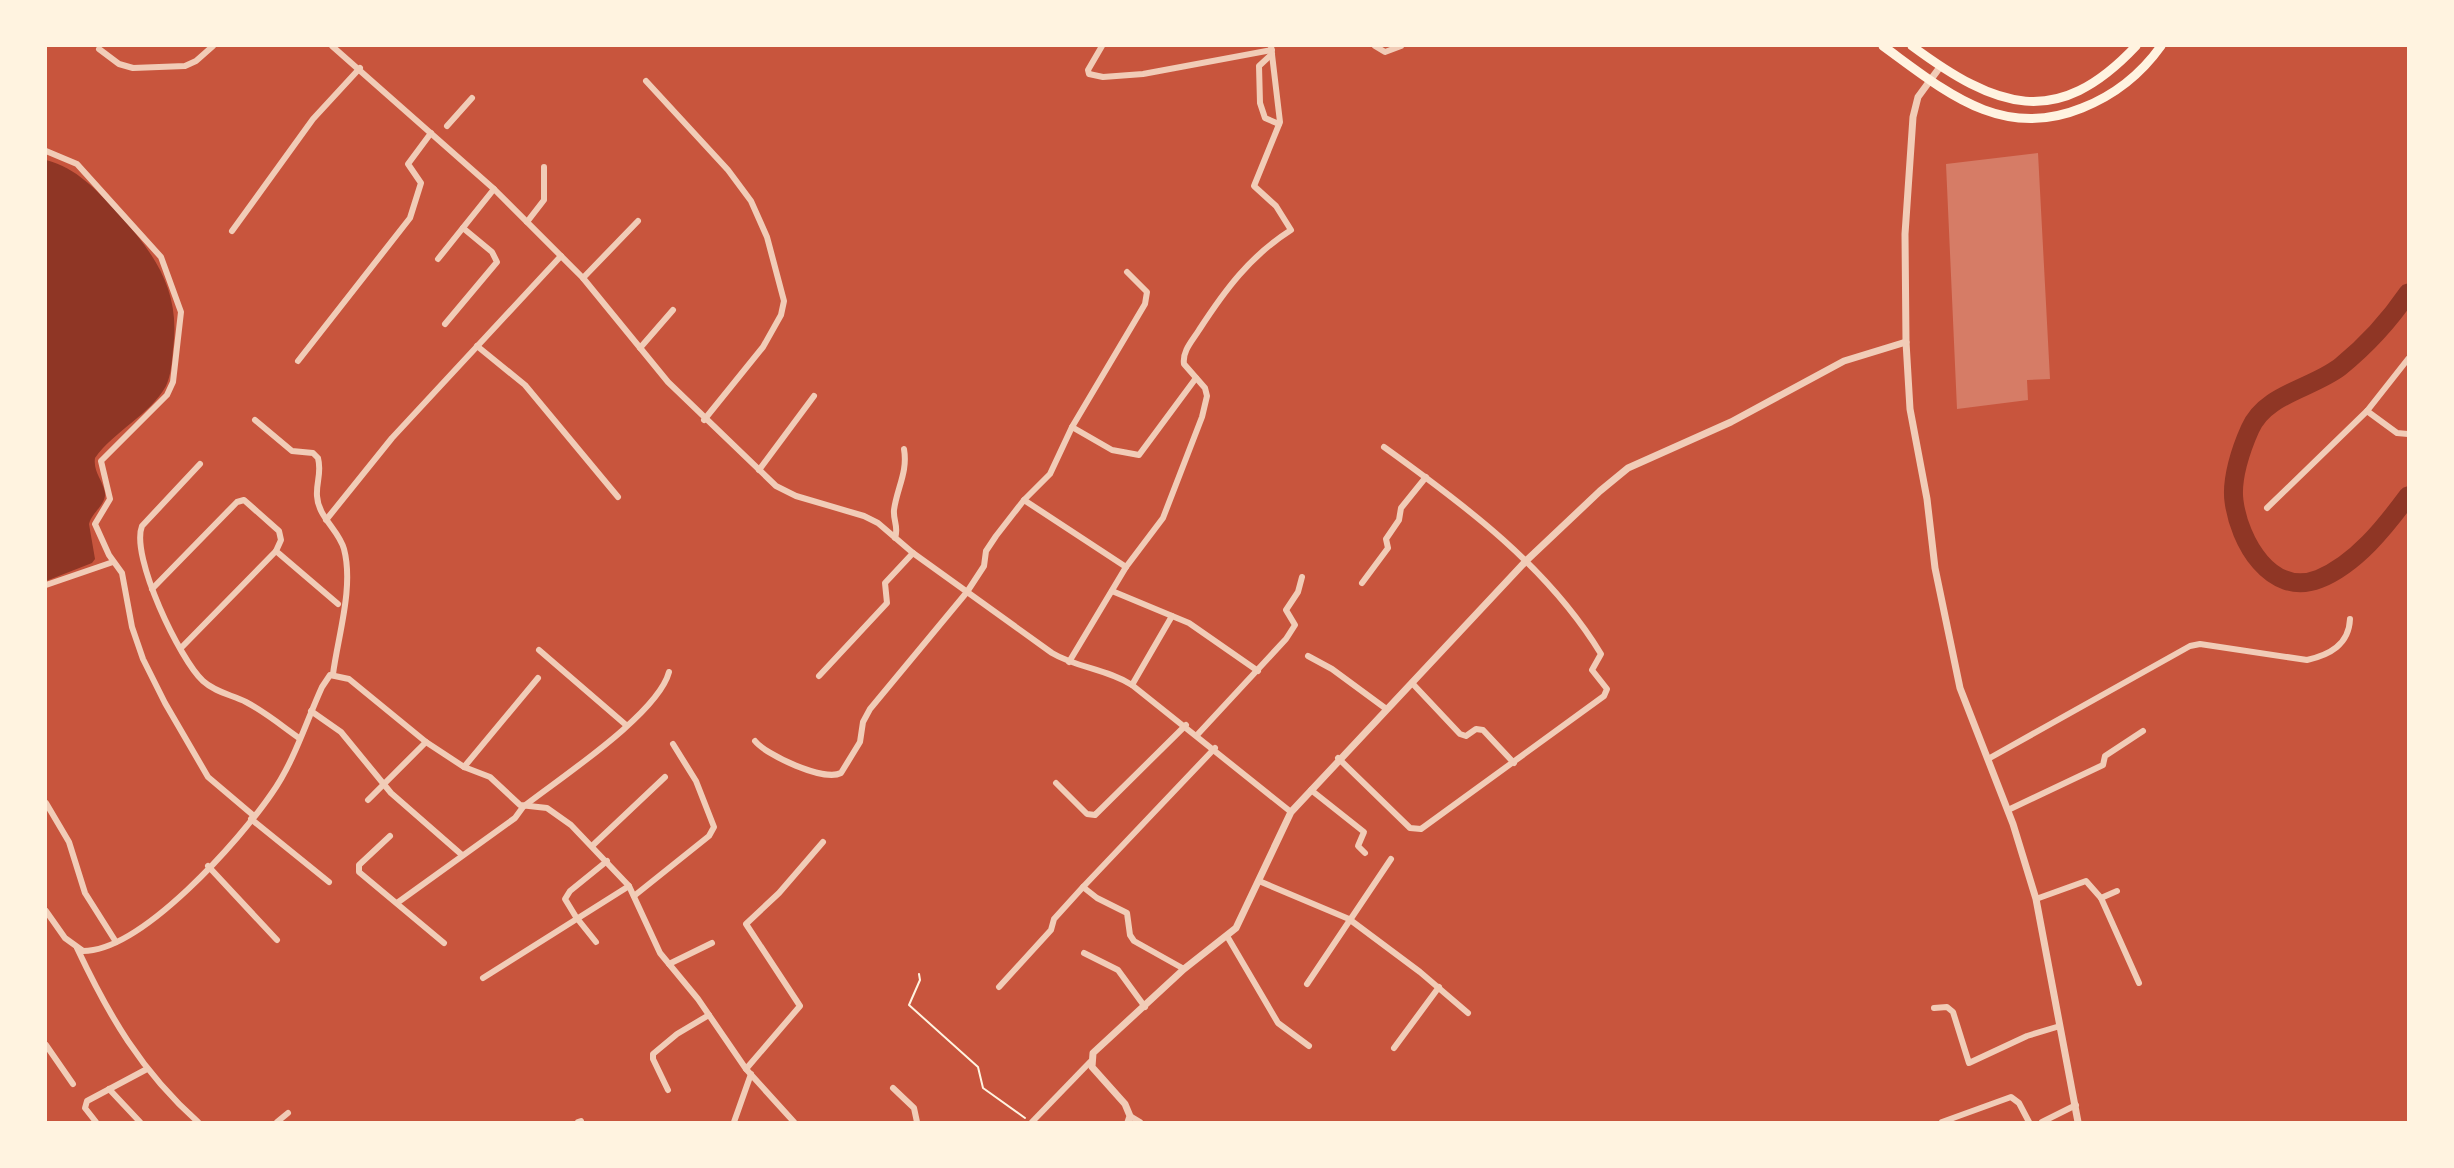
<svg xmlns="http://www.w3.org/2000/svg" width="2454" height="1168" font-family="Barlow,sans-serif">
<rect width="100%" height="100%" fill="#c8553d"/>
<path fill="#8f3625" d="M46,160C78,169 94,188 117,212C155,254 181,291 173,349C172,362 171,375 166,386C150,415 114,431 95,458C93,472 103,480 105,493C106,505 92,512 89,524L95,559L92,563L46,581Z"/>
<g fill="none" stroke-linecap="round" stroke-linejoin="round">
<path stroke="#8f3625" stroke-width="19" d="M2408,293C2389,321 2367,345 2340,367C2311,389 2265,394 2250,429C2241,449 2231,479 2234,501C2239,541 2271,598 2319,579C2356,564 2385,527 2408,496"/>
</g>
<polygon fill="#d67c66" points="2038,153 2050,379 2027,380 2028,400 1957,409 1946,164"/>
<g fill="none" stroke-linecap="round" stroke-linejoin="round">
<polyline stroke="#fff3e0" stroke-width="2" points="919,974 920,980 909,1005 978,1067 983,1088 1025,1118"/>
<g stroke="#f1ccb7" stroke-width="6">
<path d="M332,46L494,189L583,278L668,382L776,486L796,496L864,516L878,523L913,553L1052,653C1077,668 1107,669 1132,685L1291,812"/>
<polyline points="1102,46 1088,70 1089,74 1103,77 1143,74 1272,50"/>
<polyline points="1375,46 1385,52 1401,46"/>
<polyline points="99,49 119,64 133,68 185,66 196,61 213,46"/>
<polyline points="1272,54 1259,66 1260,103 1265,118 1279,124"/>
<polyline points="646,81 728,170 751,201 767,237 784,301 781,315 763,347 704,420"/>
<polyline points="447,126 472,98"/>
<polyline points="46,151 77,164 161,257 181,312 173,382 167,395 101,461 110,499 95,524 109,555 122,573 132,627 143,659 165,703 208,777 254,816"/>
<polyline points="527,222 544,200 544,167"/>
<polyline points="232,231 313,119 360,68"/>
<polyline points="438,259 494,189"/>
<polyline points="583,278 638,221"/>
<polyline points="445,324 497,262 492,252 463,228"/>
<polyline points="477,346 525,385 618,497"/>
<polyline points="640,348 673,310"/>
<polyline points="298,361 410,218 421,183 408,164 431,133"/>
<polyline points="2367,411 2397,433 2408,434"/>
<path d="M255,420L292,451L313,453L318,458C322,473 316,482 317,496C318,517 339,530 344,549C354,587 338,636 333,674"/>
<polyline points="1072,427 1112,450 1139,455 1196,378"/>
<path d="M200,464L142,526C130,556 180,660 203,681C215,692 232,695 246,702C265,712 282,726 299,738"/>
<polyline points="759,470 814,396"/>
<polyline points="1024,500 1126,567"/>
<polyline points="2267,508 2367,411 2408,359"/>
<polyline points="326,520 392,438 561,256"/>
<path d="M895,538C899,527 893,521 894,510C897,488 908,472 904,449"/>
<polyline points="1362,583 1388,548 1386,539 1399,520 1401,508 1426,477"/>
<polyline points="46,585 113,562"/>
<polyline points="152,589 237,502 244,500 279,531 281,540 276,551 338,604"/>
<polyline points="1112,591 1189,623 1258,671"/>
<polyline points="181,648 276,551"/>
<polyline points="539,650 626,725"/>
<polyline points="1308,656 1332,669 1385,708"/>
<path d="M1069,662L1126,567L1163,518L1202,417L1207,396L1205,388L1184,364C1182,351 1193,340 1199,330C1225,290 1250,256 1291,230L1276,206L1254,186L1280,122L1271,46"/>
<polyline points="819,676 887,603 885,583 913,553"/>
<polyline points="1412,683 1460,734 1466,736 1476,729 1483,730 1514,763"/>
<polyline points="1132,685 1172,616"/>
<polyline points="311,711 341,732 391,793 462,855"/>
<polyline points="1198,734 1286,639 1295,625 1286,610 1298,592 1302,577"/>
<path d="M755,741C766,755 824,782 841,773L860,742L863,722L870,709L967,592L984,566L986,551L996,536L1024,500L1050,474L1072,427L1145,304L1147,292L1127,272"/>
<path d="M1338,758L1410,828L1421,829L1604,696L1607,689L1592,670L1601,654C1548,567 1466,506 1384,447"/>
<path d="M1988,759L2190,646L2200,644L2307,660C2329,655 2349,645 2350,619"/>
<polyline points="464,767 538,678"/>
<polyline points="1056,783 1087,814 1095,815 1186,725"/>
<polyline points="1311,790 1364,832 1358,846 1365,853"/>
<polyline points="368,800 426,742"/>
<polyline points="46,803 69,842 85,893 116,942"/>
<polyline points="2008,810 2103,765 2105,756 2143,731"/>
<polyline points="251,819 329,882"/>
<polyline points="390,836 359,865 359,872 444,943"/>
<polyline points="592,846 665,777"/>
<polyline points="208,866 277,940"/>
<polyline points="1259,881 1349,919 1420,972 1468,1013"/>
<polyline points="1083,887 1097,898 1127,913 1130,935 1134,941 1184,969"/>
<polyline points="634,896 709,836 714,827 696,781 673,744"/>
<polyline points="2101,898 2139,983"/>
<polyline points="2036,899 2086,881 2101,898 2117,891"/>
<path d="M397,903L515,818L523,807C560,778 658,714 669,672"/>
<path d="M46,911L65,938L83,951C142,951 240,840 272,793C294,762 306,722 322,687L330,675L349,679L426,742L464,767L490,777L520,805L547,808L571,825L629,886L660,953L698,999L746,1069L794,1122"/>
<polyline points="1227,936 1278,1023 1309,1046"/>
<polyline points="596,942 576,917 565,899 570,891 607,861"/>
<path d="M77,948C109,1016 141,1071 198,1122"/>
<polyline points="1084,953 1118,970 1145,1007"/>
<polyline points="669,964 712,943"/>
<polyline points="483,978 629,886"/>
<polyline points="1307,984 1391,859"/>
<polyline points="999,987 1051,930 1054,919 1083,887 1215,748"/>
<polyline points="1934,1008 1947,1007 1953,1012 1969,1063 2027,1036 2060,1026"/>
<polyline points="46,1045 73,1084"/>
<polyline points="1394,1048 1439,987"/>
<polyline points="746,1069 800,1006 746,924 779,893 823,842"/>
<polyline points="893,1088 914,1108 917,1122"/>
<polyline points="109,1089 140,1122"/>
<polyline points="668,1090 653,1059 653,1054 677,1034 709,1015"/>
<polyline points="1130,1116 1140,1122"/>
<polyline points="96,1122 85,1108 87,1101 147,1069"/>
<polyline points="277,1122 288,1113"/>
<polyline points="578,1122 581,1121"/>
<polyline points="734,1122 751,1074"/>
<polyline points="1032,1122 1090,1062"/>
<polyline points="1942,1122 2011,1097 2019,1103 2029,1122"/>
<polyline points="2042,1122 2076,1105"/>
</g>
<g stroke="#f1ccb7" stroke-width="7">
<polyline points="1940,67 1918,97 1913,117 1905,234 1906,342 1910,409 1927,499 1935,568 1960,688 2013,824 2036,899 2078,1122"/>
<polyline points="1128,1122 1130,1116 1125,1104 1092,1067 1093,1053 1184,969 1236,928 1291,812 1526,561 1600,491 1628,468 1731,422 1844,361 1906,342"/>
</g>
<g stroke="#fff3e0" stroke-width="9">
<path d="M1883,46C1945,91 2001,141 2082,108C2115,95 2141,74 2161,46"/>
<path d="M1912,46C1996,108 2056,131 2136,46"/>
</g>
</g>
<rect width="2454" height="1168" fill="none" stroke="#fff3e0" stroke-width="94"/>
</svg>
